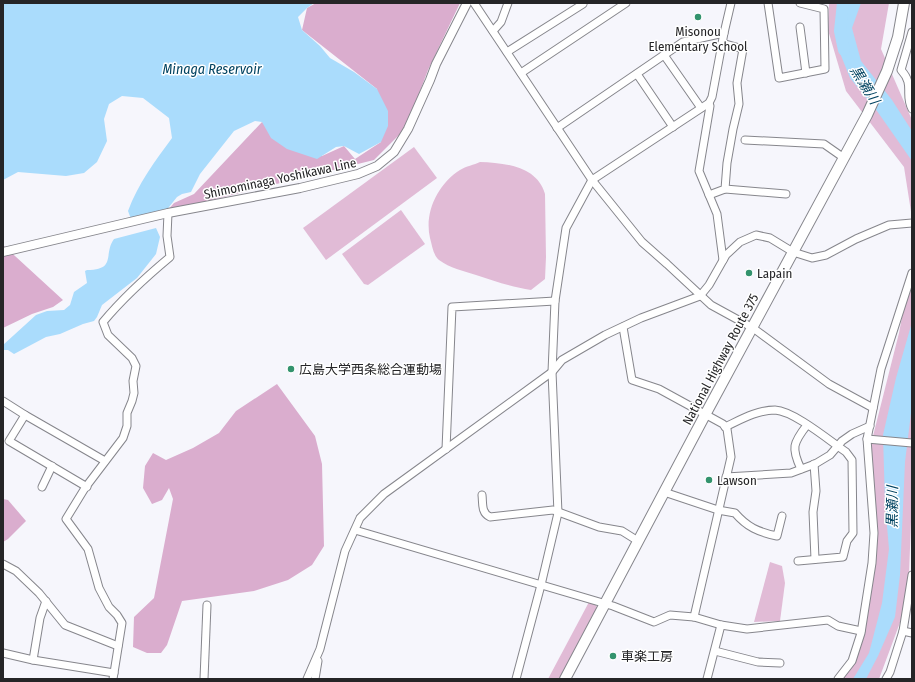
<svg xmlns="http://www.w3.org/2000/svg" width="915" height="682" font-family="'Fira Sans Condensed','Noto Sans JP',sans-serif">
<rect width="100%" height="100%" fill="#f6f6fc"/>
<g fill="#e1bbd6">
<polygon points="829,3 889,3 881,49 912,120 912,218 904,167 846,91 828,30"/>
<polygon points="414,147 437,178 326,260 303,228"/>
<path d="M480,162C505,163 537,166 545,194L546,257L545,279L531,290C512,287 494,281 476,275C463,271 450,268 439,260C433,255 432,245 430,238C424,212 438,184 460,170C466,166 474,165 480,162Z"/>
<polygon points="401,210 425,244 368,285 364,284 342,254"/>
<polygon points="912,265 912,495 908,601 879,679 840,679 854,661 874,533 871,444 899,333"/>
<polygon points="770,562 782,566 785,583 780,621 754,622"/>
<polygon points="589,602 595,604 598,609 560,679 548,679"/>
</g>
<g fill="#daadce">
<polygon points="316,3 460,3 428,70 406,128 374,160 167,211 174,203 194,194 262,122 322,156 344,146 355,159 381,142 377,89 302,30 307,8"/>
<polygon points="3,245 63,300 53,307 32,314 3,328"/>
<polygon points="277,384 315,436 322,464 324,546 312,565 288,580 254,591 182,601 167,645 161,653 147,653 133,647 134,617 154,598 173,499 169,488 162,500 152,504 143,488 145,466 153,453 166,460 193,448 219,433 236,411"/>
<polygon points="3,499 8,500 26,521 8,539 3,542"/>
</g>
<g fill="#aadcfc">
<path d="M3,3H314L307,8L298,17L302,30L320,46L330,58L354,72L377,89L388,111V126L381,142L359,154L344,146L336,147L317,159L287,149L271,138L262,122L255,121L234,131L200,174L191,192L182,194L177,197L165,212L131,219L128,211C138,184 155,161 172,138L169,118L143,98L122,96L109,104L104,119L107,141L97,162L84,173L66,176L18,172L3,180Z"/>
<polygon points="842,3 861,3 852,28 861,61 892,100 912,131 912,161 877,111 850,78 840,53"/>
<path d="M156,228L160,237L156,254L137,278L102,305L97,317L94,321L83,324L60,334L46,337L14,354L8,350H3V345L36,315L47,311L64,310L70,305L74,292L87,283L85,271L87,270C117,270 103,254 114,239Z"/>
<polygon points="912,322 912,405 905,462 900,575 895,617 878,656 866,679 853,679 869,653 882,603 889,549 885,503 883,435 896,378"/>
</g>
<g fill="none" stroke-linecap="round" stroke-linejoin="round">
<polyline stroke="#aadcfc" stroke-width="12" points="843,3 840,31 844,50"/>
<defs>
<g id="minor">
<polyline points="474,3 592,180 642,242 667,264 711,305 753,328 829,384 873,408"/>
<polyline points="768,3 779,78 825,69 824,9 800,3"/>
<polyline points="800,27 806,73"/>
<polyline points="493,31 501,22 508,3"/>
<path d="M912,32L901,70C915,85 904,94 912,109"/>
<polyline points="507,52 583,4"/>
<polyline points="664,55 701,108"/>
<polyline points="521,73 626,3"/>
<polyline points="637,74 673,127"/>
<polyline points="709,103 710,106 699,171 717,214 723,260"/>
<polyline points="557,128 683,42 724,33"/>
<polyline points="745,140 824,144 844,158"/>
<polyline points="725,189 786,194"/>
<polyline points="709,195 725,189 727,163 733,129 739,104 737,83 743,49 722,43"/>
<polyline points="623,327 632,380 659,389 723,424 727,429 731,457 694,617"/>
<polyline points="3,401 25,415"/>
<path d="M725,427C740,420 757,410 775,410C794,411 830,441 846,452L852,460L853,533L847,541L843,557L798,561"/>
<polyline points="867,439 912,443"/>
<polyline points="446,449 452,307 555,301"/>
<polyline points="814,464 816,491 813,512 815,559"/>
<path d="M801,469C791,448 793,443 807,425"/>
<polyline points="726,477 791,473 815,464 830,455 842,441 852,434 870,426"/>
<polyline points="42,487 52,466"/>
<polyline points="87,487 9,441 25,415 105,461"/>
<path d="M664,492L718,510L735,513C747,527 758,532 777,536L782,516"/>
<path d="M482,495C483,503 481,513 490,517L553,510L599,527L622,531L638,541"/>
<polyline points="355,530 613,606 654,622 670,615 694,617 721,625 747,629 828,620 838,626 861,631"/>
<polyline points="3,564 16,571 39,593 65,625 118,646"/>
<polyline points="903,631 912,633"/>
<polyline points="715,651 758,662 780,663"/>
<polyline points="3,653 33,660 114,673"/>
<polyline points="33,660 40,618 46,601"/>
<path d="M113,679L122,623L117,615L109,607L99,588L88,549L66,519L85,488L123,438L127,426V413L132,401L134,393L133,381L136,366L132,358L108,335L103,322C123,298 146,277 170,257L167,236L168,213"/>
<polyline points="204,679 207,605"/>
<polyline points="307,679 320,649 345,551 360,518 384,494 552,372 562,360 605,335 641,318 700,296 709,285 726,255 740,242 756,235 770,238 793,252 812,258 826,255 856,239 889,225 912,223"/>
<polyline points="315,679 318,661"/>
<polyline points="516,679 541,585 558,513 552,372 555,301 566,228 592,180 709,103 712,97 724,33 731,3"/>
<polyline points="707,679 721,625"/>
<polyline points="838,679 852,661 861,633 872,563 874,533 867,439 881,369 912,273"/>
<polyline points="886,679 890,672 903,631 912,575"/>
</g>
<polyline id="major" points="3,252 168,213 300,188 358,174 377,166 394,152 408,129 430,80 436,64 467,3"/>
<polyline id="highway" points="565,679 705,415 867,115 887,71 898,37 904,3"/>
</defs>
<use href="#minor" stroke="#86868c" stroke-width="9"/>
<use href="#major" stroke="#86868c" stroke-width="10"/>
<use href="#highway" stroke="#86868c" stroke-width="12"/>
<use href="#minor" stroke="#fff" stroke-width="7"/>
<use href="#major" stroke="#fff" stroke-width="8"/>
<use href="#highway" stroke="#fff" stroke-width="10"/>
</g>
<g fill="#33936d" stroke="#fff" stroke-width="1.5">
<circle cx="698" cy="17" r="4"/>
<circle cx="749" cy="273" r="4"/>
<circle cx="291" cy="369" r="4"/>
<circle cx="709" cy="480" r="4"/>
<circle cx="613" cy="656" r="4"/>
</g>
<g text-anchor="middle" stroke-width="3" stroke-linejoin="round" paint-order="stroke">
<g font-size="13" fill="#252527" stroke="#fff" text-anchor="start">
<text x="698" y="36" text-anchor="middle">Misonou<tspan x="698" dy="15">Elementary School</tspan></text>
<text x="757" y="278">Lapain</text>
<text x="299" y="374">広島大学西条総合運動場</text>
<text x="717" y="485">Lawson</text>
<text x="621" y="661">車楽工房</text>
</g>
<g font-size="13" fill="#252527" stroke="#fff">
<text transform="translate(280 178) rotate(-12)" y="5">Shimominaga Yoshikawa Line</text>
<text transform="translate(720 359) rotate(-62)" y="5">National Highway Route 375</text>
</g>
<g font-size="14" font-style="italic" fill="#014361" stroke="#fff">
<text x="212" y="74">Minaga Reservoir</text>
<text transform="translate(865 85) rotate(58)" y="5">黒瀬川</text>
<text transform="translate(892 507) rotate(-89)" y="5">黒瀬川</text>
</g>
</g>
<rect width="915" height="682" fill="none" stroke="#252527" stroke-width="8"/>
</svg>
